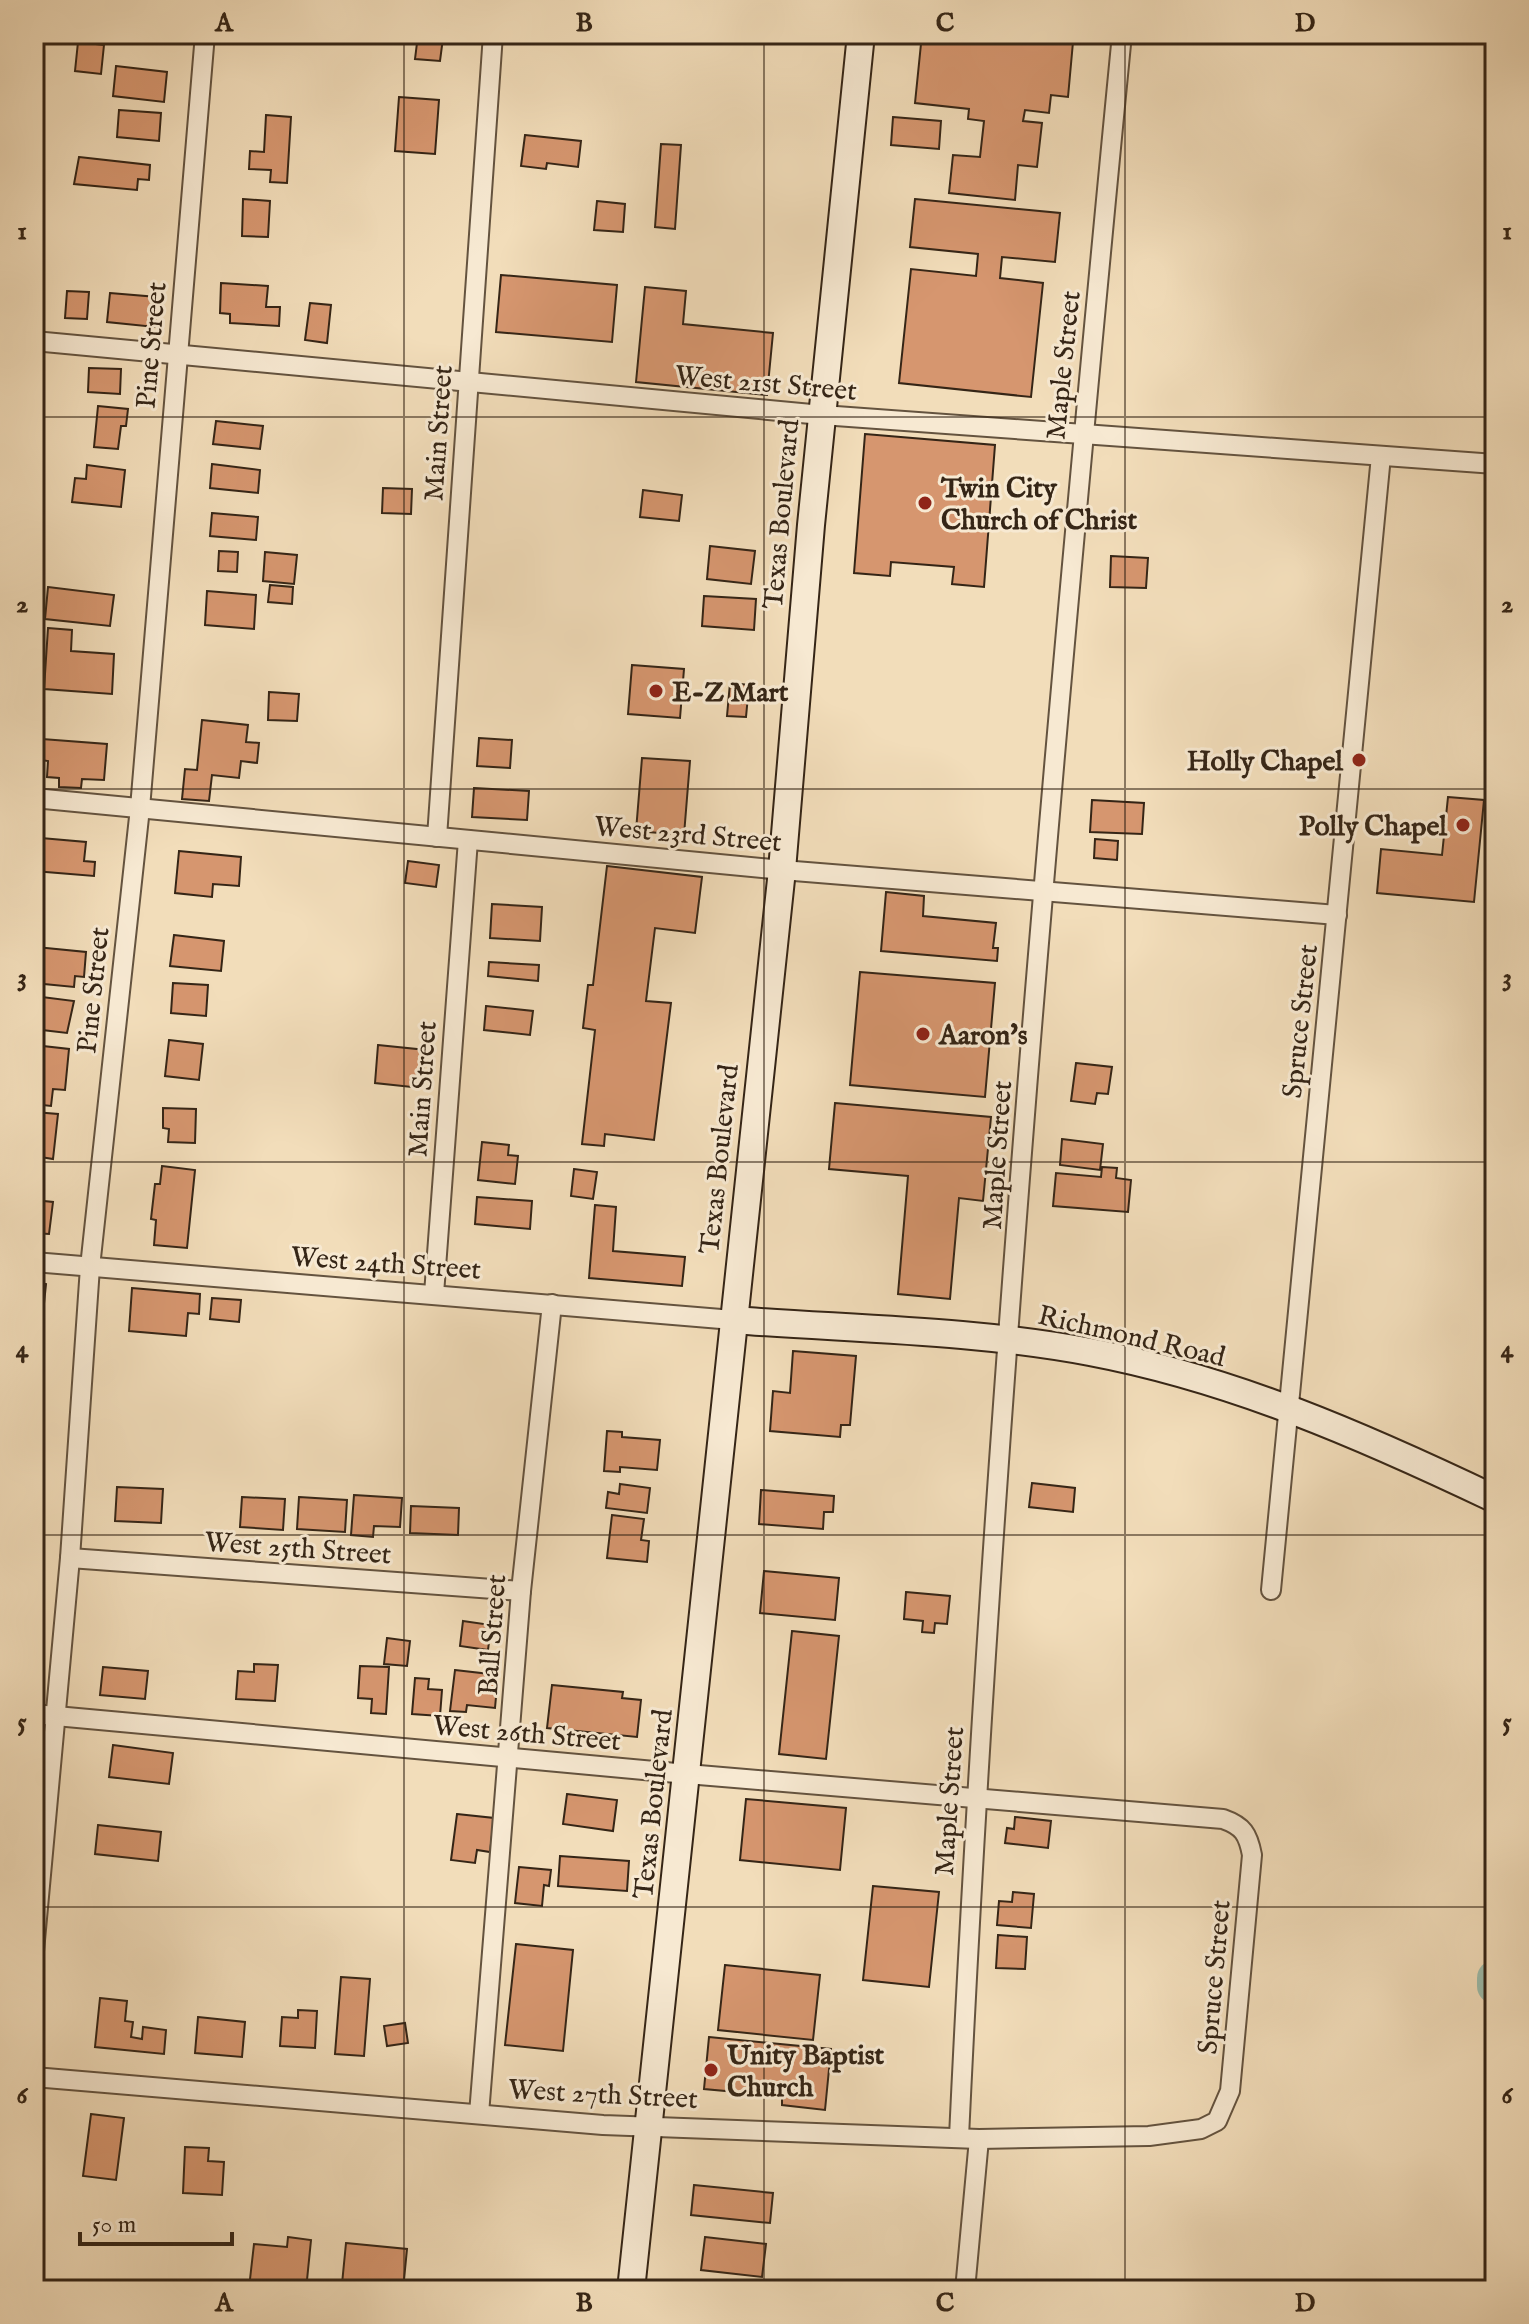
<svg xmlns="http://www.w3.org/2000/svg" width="1529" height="2324" font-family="'IM FELL English',serif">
<rect width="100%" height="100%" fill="#f2ddba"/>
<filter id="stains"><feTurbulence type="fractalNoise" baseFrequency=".0025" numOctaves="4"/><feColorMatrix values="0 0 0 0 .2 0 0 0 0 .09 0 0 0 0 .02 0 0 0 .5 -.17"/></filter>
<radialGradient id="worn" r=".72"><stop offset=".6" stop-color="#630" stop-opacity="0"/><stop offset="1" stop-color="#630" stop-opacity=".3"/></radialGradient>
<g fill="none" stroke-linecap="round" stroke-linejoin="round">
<polyline stroke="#9cbcab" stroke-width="36" points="1495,1978 1495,1986"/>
</g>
<g fill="#d6966f" stroke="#352516" stroke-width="2">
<polygon points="922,34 1040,34 1040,38 1073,42 1068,97 1051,95 1049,113 1025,110 1023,121 1042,123 1037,167 1018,165 1015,200 949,193 953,155 980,157 984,121 968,119 969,109 915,103"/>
<polygon points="418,35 443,38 440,61 415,59"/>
<polygon points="78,42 104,45 101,74 75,71"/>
<polygon points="116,66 167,72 164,102 113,96"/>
<polygon points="399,97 439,100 435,154 395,151"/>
<polygon points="119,110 161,113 159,141 117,137"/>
<polygon points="266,115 291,117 287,183 270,182 271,170 249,169 250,151 264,152"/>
<polygon points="893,117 941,121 939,149 891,145"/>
<polygon points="525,135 581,141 578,167 547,163 546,169 521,166"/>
<polygon points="661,144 681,145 675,229 655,227"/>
<polygon points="79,157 150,165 149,180 138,179 137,190 74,184"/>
<polygon points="243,199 270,201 268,237 242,236"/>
<polygon points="915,199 1060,213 1055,262 1002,257 1000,278 1043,283 1031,397 899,383 911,269 976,276 978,254 910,247"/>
<polygon points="597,201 625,204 623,232 594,230"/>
<polygon points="501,275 617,285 612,342 496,332"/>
<polygon points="221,283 268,286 266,307 280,307 279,326 230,323 230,314 220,313"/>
<polygon points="645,287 686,291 683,324 773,333 767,395 636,382"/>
<polygon points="67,291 89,292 87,319 65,318"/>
<polygon points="110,293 157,297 155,327 107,322"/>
<polygon points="310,303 331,305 327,343 305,340"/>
<polygon points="89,368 121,369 120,394 88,392"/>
<polygon points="98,406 128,409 126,426 121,426 118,449 94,447"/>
<polygon points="216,421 263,426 260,449 213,444"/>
<polygon points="865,434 995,445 984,587 952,584 954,567 891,562 890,576 854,573"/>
<polygon points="212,464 260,470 258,493 210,488"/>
<polygon points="87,465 125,470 121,507 72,502 75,478 86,479"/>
<polygon points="383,488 412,489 411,514 382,513"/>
<polygon points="643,490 682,495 679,521 640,517"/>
<polygon points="212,513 258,517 256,540 210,536"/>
<polygon points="710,546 755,551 751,584 707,579"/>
<polygon points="219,551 238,552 237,572 218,571"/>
<polygon points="265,552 297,555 294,584 263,581"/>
<polygon points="1111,556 1148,558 1146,588 1110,587"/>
<polygon points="270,585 293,587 292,604 268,602"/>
<polygon points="48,587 114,595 110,626 45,619"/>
<polygon points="207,591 256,595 254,629 205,625"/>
<polygon points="704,596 756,599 754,630 702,626"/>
<polygon points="48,628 72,630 71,651 114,654 112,694 44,689"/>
<polygon points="632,665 684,669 680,718 628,714"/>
<polygon points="730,683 749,685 746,717 727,716"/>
<polygon points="269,692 299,694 297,721 268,720"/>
<polygon points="202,720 248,725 246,742 259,743 257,763 241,761 239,778 212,775 209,801 182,799 185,769 197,770"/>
<polygon points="479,738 512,740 510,768 477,766"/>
<polygon points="42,739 107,744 104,780 82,779 81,788 59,787 59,778 47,777 48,761 41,760"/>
<polygon points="642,758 690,761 684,835 636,831"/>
<polygon points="474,788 529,791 527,820 472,817"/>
<polygon points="1448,797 1484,800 1474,902 1377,893 1381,849 1442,855"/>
<polygon points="1092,800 1144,803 1142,834 1090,832"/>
<polygon points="41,838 86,842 84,861 95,862 94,876 34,871 34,845 40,846"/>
<polygon points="1095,839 1118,841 1117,860 1094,858"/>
<polygon points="179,851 241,857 239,886 213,884 212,897 175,893"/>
<polygon points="408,861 439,865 436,887 405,883"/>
<polygon points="607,866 702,877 695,933 655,928 646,1001 671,1003 654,1140 605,1134 604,1146 582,1144 595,1030 583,1028 588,985 593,985"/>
<polygon points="886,892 924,896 923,916 996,923 993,948 998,948 997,961 881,951"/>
<polygon points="492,904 542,907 540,941 490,938"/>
<polygon points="174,935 224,941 221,971 170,966"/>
<polygon points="36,947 86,952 84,977 75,976 74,987 34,983"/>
<polygon points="489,962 539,965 538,981 488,976"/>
<polygon points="860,972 995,983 985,1097 850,1085"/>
<polygon points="173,983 208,985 206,1016 171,1013"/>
<polygon points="34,996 74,1001 67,1033 34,1029"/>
<polygon points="486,1006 533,1011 530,1035 484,1030"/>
<polygon points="169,1040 203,1044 199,1080 165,1076"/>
<polygon points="34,1045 69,1049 65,1090 53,1089 51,1106 34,1104"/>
<polygon points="378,1045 426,1050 421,1088 375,1083"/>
<polygon points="1076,1063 1112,1067 1108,1094 1097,1093 1095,1104 1071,1101"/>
<polygon points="835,1103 991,1117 983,1201 959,1198 950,1299 898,1294 908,1176 829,1169"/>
<polygon points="163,1108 196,1109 195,1143 168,1142 169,1129 163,1128"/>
<polygon points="34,1112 58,1114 53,1159 34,1156"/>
<polygon points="1062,1139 1103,1144 1100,1170 1060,1165"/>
<polygon points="482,1142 509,1145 508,1155 518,1156 515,1184 478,1180"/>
<polygon points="162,1166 195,1170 187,1248 154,1245 156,1220 151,1219 155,1184 160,1184"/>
<polygon points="1102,1167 1117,1168 1116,1178 1131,1180 1128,1212 1053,1206 1056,1173 1101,1177"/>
<polygon points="574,1169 597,1172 593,1199 571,1196"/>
<polygon points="477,1197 532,1201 530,1229 475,1224"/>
<polygon points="34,1200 53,1202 49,1234 34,1233"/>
<polygon points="595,1205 616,1207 613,1251 685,1257 682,1286 589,1278"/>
<polygon points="34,1282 46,1284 43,1313 34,1312"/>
<polygon points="132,1288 200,1294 199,1314 188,1313 186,1336 129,1331"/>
<polygon points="212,1298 241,1300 239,1322 210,1319"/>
<polygon points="34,1320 43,1320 41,1355 34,1355"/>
<polygon points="793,1351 856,1356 850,1425 841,1425 840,1437 770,1431 773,1391 790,1393"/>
<polygon points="607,1431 622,1432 622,1437 660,1440 657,1470 620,1467 620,1472 604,1471"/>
<polygon points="1032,1483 1075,1488 1073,1512 1029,1507"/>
<polygon points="620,1484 650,1488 647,1513 606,1508 608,1492 619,1494"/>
<polygon points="117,1487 163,1489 161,1523 115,1521"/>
<polygon points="761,1490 834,1496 833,1512 824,1512 823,1529 759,1524"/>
<polygon points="354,1495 402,1498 400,1527 374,1526 373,1537 351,1535"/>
<polygon points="242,1497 285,1499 283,1530 240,1527"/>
<polygon points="299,1497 347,1500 345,1532 297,1529"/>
<polygon points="411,1506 459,1508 458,1535 410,1533"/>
<polygon points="612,1515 644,1519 641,1540 649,1541 647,1562 607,1558"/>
<polygon points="764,1571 839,1578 835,1620 760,1613"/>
<polygon points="906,1592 950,1596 947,1624 935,1623 934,1633 922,1632 923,1621 904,1619"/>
<polygon points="463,1621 491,1625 488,1650 460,1646"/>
<polygon points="792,1631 839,1636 826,1759 779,1754"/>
<polygon points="387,1638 410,1641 407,1666 384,1664"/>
<polygon points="254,1664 278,1665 275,1701 236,1699 238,1671 254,1672"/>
<polygon points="360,1666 389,1667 386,1714 371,1713 372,1699 358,1698"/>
<polygon points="103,1667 148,1671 145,1699 100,1695"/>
<polygon points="455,1670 498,1675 495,1708 467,1705 466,1712 450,1711"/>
<polygon points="415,1678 429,1679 428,1689 442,1690 440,1716 412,1714"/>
<polygon points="552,1685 623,1692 622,1698 641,1700 637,1737 547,1728"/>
<polygon points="113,1745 173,1753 169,1784 109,1777"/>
<polygon points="567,1794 617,1800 613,1831 563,1824"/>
<polygon points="746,1799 846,1808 840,1870 740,1860"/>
<polygon points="457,1814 494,1818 490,1852 477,1850 475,1863 451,1860"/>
<polygon points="1015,1817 1051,1821 1048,1848 1005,1843 1007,1828 1014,1829"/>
<polygon points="98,1825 161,1832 158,1861 95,1854"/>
<polygon points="560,1856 629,1861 627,1891 558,1886"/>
<polygon points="519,1867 551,1870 549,1886 544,1885 542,1906 515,1903"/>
<polygon points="873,1886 939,1892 929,1987 863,1980"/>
<polygon points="1013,1892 1034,1894 1031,1928 997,1925 999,1901 1012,1902"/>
<polygon points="998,1935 1027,1937 1025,1969 996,1968"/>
<polygon points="516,1944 573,1950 563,2051 505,2045"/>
<polygon points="725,1965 820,1975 813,2040 718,2030"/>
<polygon points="341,1977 370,1979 364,2056 335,2054"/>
<polygon points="100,1998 127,2001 125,2021 133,2022 131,2037 142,2039 143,2027 166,2030 164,2054 95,2047"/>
<polygon points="298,2010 317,2011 315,2048 280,2046 282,2017 298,2018"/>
<polygon points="198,2017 245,2022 242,2057 195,2053"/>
<polygon points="405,2023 408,2043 387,2046 384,2026"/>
<polygon points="709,2037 831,2049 825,2110 782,2105 782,2096 704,2089"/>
<polygon points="91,2114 124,2118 116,2180 83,2176"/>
<polygon points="185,2147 209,2148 208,2161 224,2162 222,2195 183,2193"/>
<polygon points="694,2185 773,2193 770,2223 691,2215"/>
<polygon points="288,2237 311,2240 306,2290 281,2290 282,2284 270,2282 269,2290 233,2290 234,2286 249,2288 254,2244 287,2247"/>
<polygon points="705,2237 766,2244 762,2277 701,2270"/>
<polygon points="346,2243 407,2249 403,2290 342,2284"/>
</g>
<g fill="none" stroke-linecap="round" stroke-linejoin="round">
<defs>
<g id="street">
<polyline points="34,341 822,415 1495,464"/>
<polyline points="34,798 782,870 1337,915"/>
<polyline points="437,837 493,34"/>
<polyline points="34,1262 733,1320"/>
<polyline points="434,1294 468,840"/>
<polyline points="70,1558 521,1591"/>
<polyline points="1271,1590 1381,456"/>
<path d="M34,1714L687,1774L1223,1819C1243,1826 1248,1834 1252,1855L1230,2091L1217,2121L1201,2129L1149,2136L979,2139L603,2125L34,2077"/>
<polyline points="34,1951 70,1558 90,1267 140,808 205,34"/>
<polyline points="479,2114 521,1591 552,1304"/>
<path d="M959,2137C992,1435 1054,733 1122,34"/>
<polyline points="965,2290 979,2139"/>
</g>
<g id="secondary">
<path d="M733,1320C851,1329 973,1330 1090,1352C1233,1379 1365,1437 1495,1499"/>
<polyline points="631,2290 782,870 811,525 861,34"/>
</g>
</defs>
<use href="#street" stroke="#64533f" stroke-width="22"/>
<use href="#secondary" stroke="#352516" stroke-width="30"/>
<use href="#street" stroke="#f7e9d2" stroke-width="18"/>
<use href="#secondary" stroke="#f7e9d2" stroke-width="26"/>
</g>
<path fill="none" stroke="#352516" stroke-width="2" stroke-opacity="0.55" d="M404,34V2290M764,34V2290M1125,34V2290M34,417H1495M34,789H1495M34,1162H1495M34,1535H1495M34,1907H1495"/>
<g fill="#8f2418" stroke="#f7e9d2" stroke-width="3">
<circle cx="925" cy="503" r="8"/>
<circle cx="656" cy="691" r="8"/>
<circle cx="1359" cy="760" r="8"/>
<circle cx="1463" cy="825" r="8"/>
<circle cx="923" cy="1034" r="8"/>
<circle cx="711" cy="2070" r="8"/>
</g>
<g text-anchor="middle" stroke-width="6" stroke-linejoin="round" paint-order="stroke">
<g font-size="28" fill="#352516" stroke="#f7e9d2">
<text transform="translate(150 345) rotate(-85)" y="10">Pine Street</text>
<text transform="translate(1062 365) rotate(-84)" y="10">Maple Street</text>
<text transform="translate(766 382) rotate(5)" y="10">West 21st Street</text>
<text transform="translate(437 433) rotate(-86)" y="10">Main Street</text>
<text transform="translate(780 514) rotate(-85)" y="10">Texas Boulevard</text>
<text transform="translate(688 833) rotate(5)" y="10">West 23rd Street</text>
<text transform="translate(92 990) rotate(-84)" y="10">Pine Street</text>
<text transform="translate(1299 1021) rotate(-84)" y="10">Spruce Street</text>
<text transform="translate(421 1089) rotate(-86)" y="10">Main Street</text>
<text transform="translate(996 1155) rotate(-86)" y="10">Maple Street</text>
<text transform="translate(718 1159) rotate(-84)" y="10">Texas Boulevard</text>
<text transform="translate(386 1262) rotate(4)" y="10">West 24th Street</text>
<text transform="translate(1132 1335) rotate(13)" y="10">Richmond Road</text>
<text transform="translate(298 1547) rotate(4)" y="10">West 25th Street</text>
<text transform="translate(491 1635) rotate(-86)" y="10">Ball Street</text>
<text transform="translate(527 1732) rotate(5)" y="10">West 26th Street</text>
<text transform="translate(948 1801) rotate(-86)" y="10">Maple Street</text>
<text transform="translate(652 1804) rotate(-84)" y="10">Texas Boulevard</text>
<text transform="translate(1213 1977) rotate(-85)" y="10">Spruce Street</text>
<text transform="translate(603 2093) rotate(3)" y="10">West 27th Street</text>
</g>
<g font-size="28" font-weight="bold" fill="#352516" stroke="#f7e9d2" text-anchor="start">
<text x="941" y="497">Twin City<tspan x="941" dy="32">Church of Christ</tspan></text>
<text x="672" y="701">E-Z Mart</text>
<text x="1343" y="770" text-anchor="end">Holly Chapel</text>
<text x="1447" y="835" text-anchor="end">Polly Chapel</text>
<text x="939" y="1044">Aaron's</text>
<text x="727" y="2064">Unity Baptist<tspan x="727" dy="32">Church</tspan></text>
</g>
</g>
<rect width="1529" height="2324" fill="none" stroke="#f2ddba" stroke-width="88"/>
<path d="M80 2232v12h152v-12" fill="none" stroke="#352516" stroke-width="4"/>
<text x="92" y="2232" font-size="24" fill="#352516" stroke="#f7e9d2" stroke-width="6" paint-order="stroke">50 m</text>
<rect x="44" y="44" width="1441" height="2236" fill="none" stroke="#352516" stroke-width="3"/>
<g font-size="26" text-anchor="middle" font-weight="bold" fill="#352516">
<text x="224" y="31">A</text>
<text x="584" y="31">B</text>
<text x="945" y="31">C</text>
<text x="1305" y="31">D</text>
<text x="22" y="239">1</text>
<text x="1507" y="239">1</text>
<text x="22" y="612">2</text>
<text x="1507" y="612">2</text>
<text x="22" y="985">3</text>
<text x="1507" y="985">3</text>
<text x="22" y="1357">4</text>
<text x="1507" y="1357">4</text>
<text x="22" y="1730">5</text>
<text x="1507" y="1730">5</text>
<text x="22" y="2103">6</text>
<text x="1507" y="2103">6</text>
<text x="224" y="2311">A</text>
<text x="584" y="2311">B</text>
<text x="945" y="2311">C</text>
<text x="1305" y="2311">D</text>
</g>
<rect width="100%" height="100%" filter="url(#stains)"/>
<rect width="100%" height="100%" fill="url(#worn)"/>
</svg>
